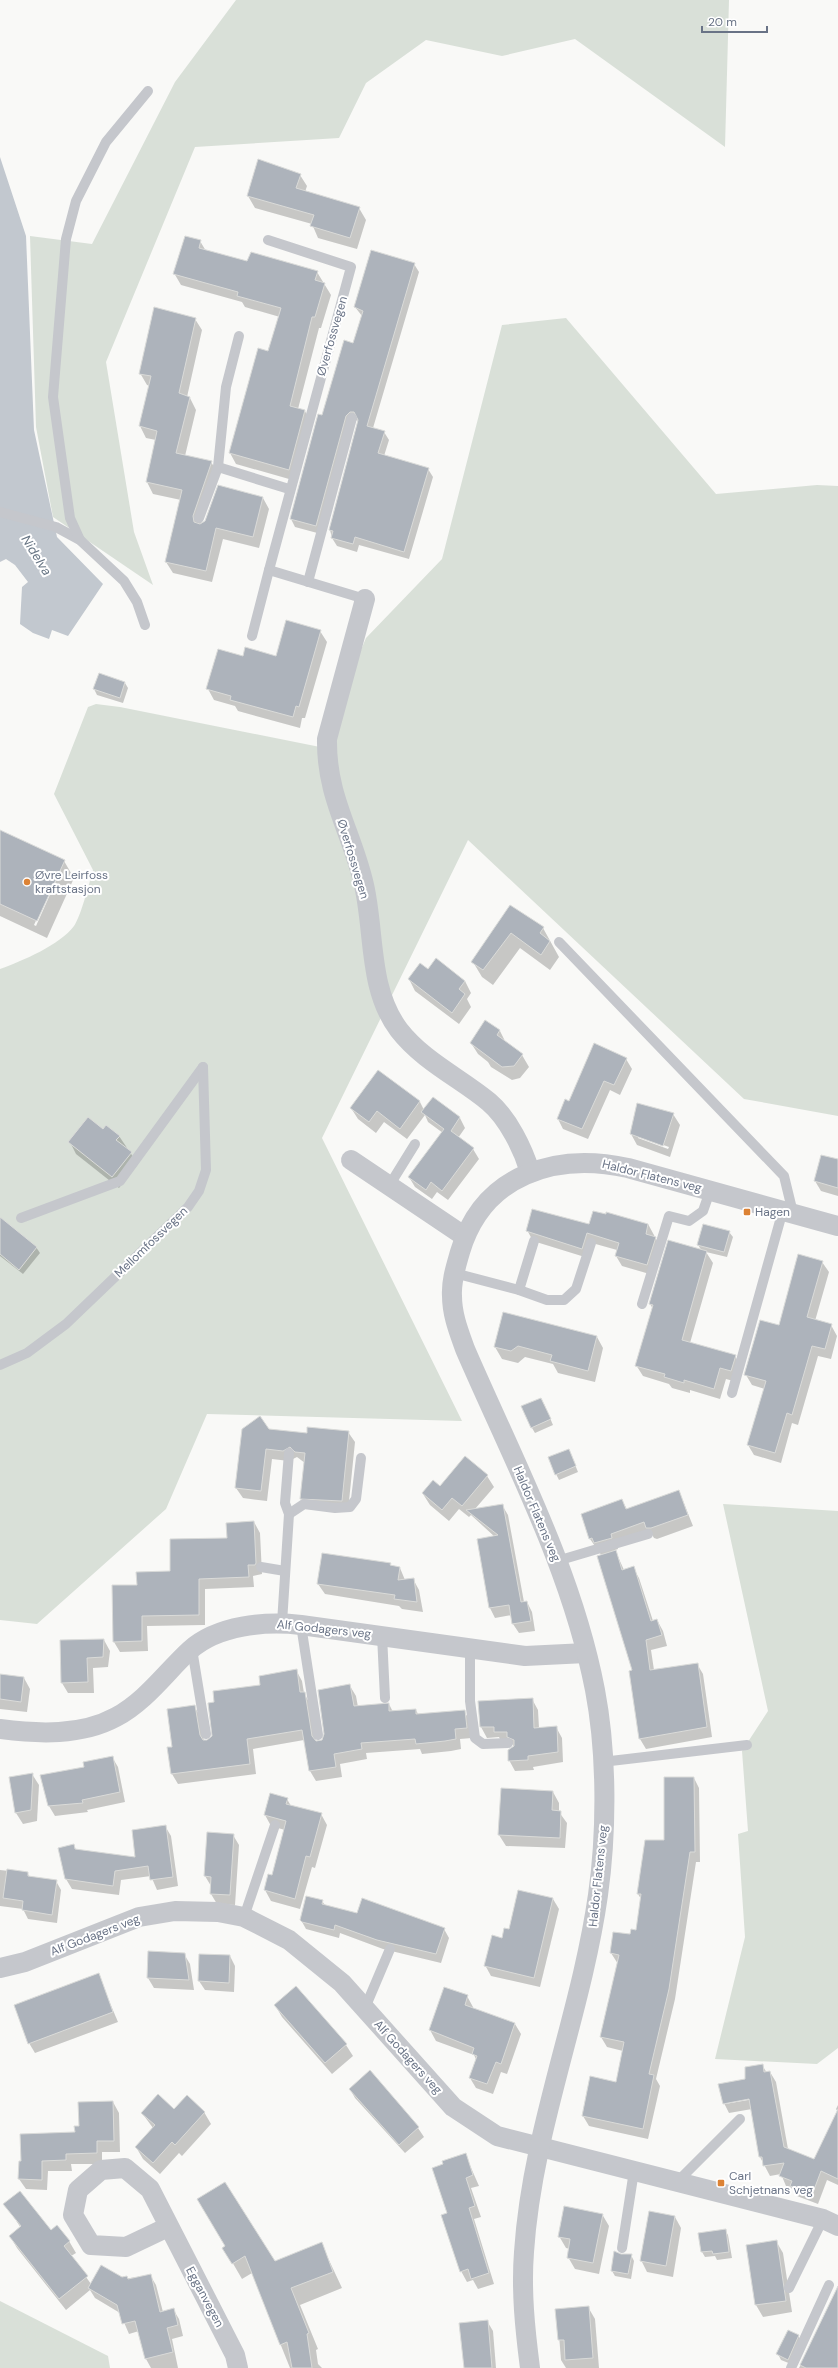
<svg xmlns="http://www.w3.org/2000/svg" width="838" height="2368" font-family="'DM Sans',sans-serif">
<rect width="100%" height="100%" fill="#f9f9f7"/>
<g fill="#d9e0d8">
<polygon points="236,0 729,0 725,147 575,39 502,56 426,40 366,83 339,138 195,147 106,362 134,532 153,585 53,517 36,427 30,236 92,244 175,82"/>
<path d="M566,318L716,494L817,485L838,486V1116L744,1099L468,840L322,1138L462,1421L207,1414L166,1509L37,1624L0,1620V969C22,961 60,945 74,926C81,916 89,884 93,870L54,794L88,707L96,704L120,707L320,747L366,638L442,559L502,325Z"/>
<polygon points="723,1504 838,1511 838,2048 817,2064 715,2059 745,1937 738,1834 748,1831 742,1751 768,1711"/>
<polygon points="0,2301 108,2356 110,2368 0,2368"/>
</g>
<polygon fill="#c2c8cf" points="0,157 26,236 34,430 57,537 103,584 68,636 52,630 49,639 33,633 20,624 22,587 28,582 15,565 6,559 0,562"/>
<g fill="#0003" fill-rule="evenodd">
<polygon points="259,160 300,175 307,186 305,192 359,208 366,220 357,249 318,238 312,224 255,208 248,196"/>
<polygon points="200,241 206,251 247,263 317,272 331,295 321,328 319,328 298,409 305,411 311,423 296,481 236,464 230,453 280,317 245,307 242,302 181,285 174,273"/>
<polygon points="414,264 419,272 373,428 384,432 389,440 384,456 428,469 433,477 409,559 359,545 357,552 337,546 332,538 330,530 359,421 355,420 321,534 295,527 291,519 323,416 354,344 362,316 355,307"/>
<polygon points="195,319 202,330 187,397 190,398 196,410 185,456 211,462 218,473 201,524 263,498 269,509 259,548 223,539 212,582 173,573 166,562 181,500 153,494 147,482 156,440 146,438 140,426 150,386 147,385 140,373"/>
<polygon points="320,631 327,642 305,718 302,718 300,728 238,711 235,706 214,700 208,689 243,657 276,658"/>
<polygon points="125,683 128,688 123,703 97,695 94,689"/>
<path d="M0,831L64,861L74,878L47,938L0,916ZM59,870H61L36,926L34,925Z"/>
<polygon points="511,906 543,928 559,957 550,970 520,948 493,985 482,977 473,962"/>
<polygon points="409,979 465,981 471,993 467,999 471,1007 459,1024 415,991"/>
<polygon points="486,1022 500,1031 506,1043 522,1055 529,1067 520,1078 512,1080 491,1067 488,1062 478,1054 471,1043"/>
<polygon points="626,1059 632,1069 620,1095 610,1090 588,1139 563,1129 558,1119 569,1102"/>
<polygon points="378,1071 420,1102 424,1110 433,1098 460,1118 465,1128 458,1138 473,1149 479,1159 448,1200 437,1192 432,1199 415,1187 409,1177 443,1133 428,1122 425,1115 407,1139 384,1122 376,1133 358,1119 351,1108"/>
<path d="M673,1114L680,1125L670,1157L637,1145L631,1134ZM638,1136L669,1147L668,1149L638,1138Z"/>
<polygon points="119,1136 138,1164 119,1188 76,1154 70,1142"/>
<polygon points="838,1160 838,1196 821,1191 815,1181"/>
<polygon points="0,1221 36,1247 40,1253 23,1274 0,1256"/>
<polygon points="648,1224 661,1248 653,1275 622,1266 616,1256 617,1250 592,1243 588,1258 533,1241 527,1230"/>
<polygon points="729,1232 733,1237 727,1257 706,1252 713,1263 690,1343 735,1356 741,1367 737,1382 726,1379 720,1399 690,1390 690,1393 672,1388 669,1384 643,1376 636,1365 653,1309 650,1304 702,1251 698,1245"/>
<polygon points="822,1262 829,1272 815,1321 831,1325 837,1336 831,1359 818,1356 798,1425 792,1423 781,1463 754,1455 748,1445 765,1389 752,1385 746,1375"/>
<polygon points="597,1337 603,1348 595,1382 558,1373 553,1364 525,1357 518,1363 502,1359 495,1347"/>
<polygon points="544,1404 553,1425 535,1433 532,1428"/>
<polygon points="268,1430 308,1434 348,1432 355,1442 348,1511 307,1509 301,1498 305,1463 297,1457 289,1461 272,1459 267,1501 243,1498 236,1488"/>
<polygon points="569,1450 578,1472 559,1480 556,1474"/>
<polygon points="487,1476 494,1487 475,1509 502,1505 508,1515 524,1602 527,1602 532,1612 535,1631 519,1633 513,1624 512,1615 495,1618 490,1608 478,1540 495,1537 471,1515 469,1517 459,1509 449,1521 430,1505 423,1494"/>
<polygon points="679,1491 693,1526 657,1539 654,1538 651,1533 617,1545 618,1549 615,1550 624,1570 633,1568 639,1578 653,1621 657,1620 663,1631 667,1646 651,1650 654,1670 697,1664 703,1674 712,1737 646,1749 640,1739 633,1671 602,1556 590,1539 582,1514 622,1501 627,1509"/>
<polygon points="254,1522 260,1533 262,1574 253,1576 254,1587 205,1589 205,1625 147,1626 148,1651 120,1652 114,1642 171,1572"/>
<polygon points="390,1564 391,1566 400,1568 405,1580 413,1579 419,1590 423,1612 402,1609 399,1606 325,1594 318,1584"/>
<polygon points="104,1640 110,1651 108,1667 93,1668 94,1693 68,1693 62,1683"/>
<polygon points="296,1670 302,1681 304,1693 310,1704 316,1742 322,1741 350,1686 356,1696 358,1707 389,1704 393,1712 416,1710 418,1714 464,1711 470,1721 472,1738 460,1739 461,1749 451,1751 422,1754 420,1749 366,1753 367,1759 340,1764 342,1777 316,1781 310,1771 304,1740 253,1749 256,1774 178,1784 172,1774 168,1748 173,1747 194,1706 200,1716 204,1741 208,1741 262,1686"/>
<polygon points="0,1675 24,1678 30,1689 27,1712 0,1709"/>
<polygon points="532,1699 538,1710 539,1728 556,1727 562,1738 563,1762 533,1767 534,1770 515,1771 509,1760 514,1747 511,1742 502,1743 499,1737 487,1738 481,1727 479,1702"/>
<polygon points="112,1757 118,1767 125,1802 87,1810 88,1812 55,1816 49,1806 42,1776 85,1768"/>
<polygon points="32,1774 39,1785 37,1821 23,1824 16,1813"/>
<polygon points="694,1778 699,1788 700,1862 696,1862 675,1999 656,2079 660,2086 648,2139 589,2126 583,2116 616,2083 623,2051 607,2047 601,2037 618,1964 611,1953 614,1933 631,1935 636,1931 641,1899 638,1894 665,1841"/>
<polygon points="553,1792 559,1803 559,1812 567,1823 565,1848 506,1846 499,1835"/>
<polygon points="287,1799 291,1806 321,1814 327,1825 315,1868 312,1867 300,1909 271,1901 265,1890 273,1876 285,1830 271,1826 265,1815"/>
<polygon points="165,1826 171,1836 178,1886 157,1890 151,1876 121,1880 119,1895 72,1889 66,1879 74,1845 76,1850 137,1858"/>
<polygon points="207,1833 233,1835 239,1845 235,1905 217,1904 211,1894 211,1886 205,1876"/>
<polygon points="0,1870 27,1873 30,1877 56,1881 61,1890 57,1923 28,1919 23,1909 0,1906"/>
<polygon points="553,1899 559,1909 540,1987 491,1976 485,1965 510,1930"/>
<polygon points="322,1901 325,1905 358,1914 444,1929 449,1938 441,1963 383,1949 340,1933 339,1938 306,1929 301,1920"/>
<polygon points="184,1954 190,1964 194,1990 154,1988 148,1978"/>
<polygon points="230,1956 235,1966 234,1992 205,1990 199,1981"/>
<polygon points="98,1975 118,2022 35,2053 29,2043"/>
<polygon points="467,1996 473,2007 473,2009 515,2024 521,2034 507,2074 501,2072 493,2094 476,2088 470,2078 477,2061 474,2055 436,2041 430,2030"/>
<polygon points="275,2005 346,2045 353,2056 332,2074 282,2017"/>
<path d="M762,2065L767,2073L770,2072L776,2082L788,2149L815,2160L838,2112L836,2109L838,2105V2185L827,2180L818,2204L797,2196L793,2189L786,2186L781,2174L770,2176L760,2157L752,2109L729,2113L724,2103ZM753,2097L754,2099L725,2104V2102Z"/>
<polygon points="350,2089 418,2128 424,2137 405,2153 355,2098"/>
<polygon points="113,2102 119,2113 120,2152 102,2152 102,2164 71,2164 72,2171 48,2171 47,2190 26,2189 19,2179 22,2162 76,2133 80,2127"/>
<polygon points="174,2110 204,2112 211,2124 182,2156 179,2153 160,2174 143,2159 136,2147 153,2128 142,2113"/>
<polygon points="465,2154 479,2186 471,2188 481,2217 474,2219 494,2284 478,2289 473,2280 467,2282 461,2271 449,2214"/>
<polygon points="5,2204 69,2241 76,2253 71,2256 91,2284 150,2275 156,2285 163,2312 173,2309 179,2319 183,2336 172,2339 178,2368 151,2368 146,2359 139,2331 129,2334 120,2313 95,2298 90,2290 66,2310 17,2248 10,2236 21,2228"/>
<polygon points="602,2214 609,2226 599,2274 575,2269 568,2257 570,2249 566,2248 559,2236"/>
<polygon points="675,2217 681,2228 673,2277 647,2272 641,2260"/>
<polygon points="725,2230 728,2235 732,2258 717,2260 715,2256 705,2257 702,2252 700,2233"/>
<polygon points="776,2241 783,2253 792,2312 763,2317 756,2305 747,2245"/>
<polygon points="321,2243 342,2288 300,2305 318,2349 316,2350 318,2364 322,2368 290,2368 252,2273 242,2279 224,2248 274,2262"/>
<polygon points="620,2255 631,2255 634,2261 631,2279 615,2276 612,2271"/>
<polygon points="838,2288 838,2368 799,2368"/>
<polygon points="588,2307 595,2319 599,2368 566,2368 561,2360 557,2310"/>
<polygon points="487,2321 493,2331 496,2368 465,2368"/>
<polygon points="798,2336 802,2341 791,2364 781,2360 778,2354"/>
</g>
<g fill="#adb3bb" stroke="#dadbd9">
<polygon points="258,159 301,174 296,188 360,207 350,238 310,226 314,215 247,196"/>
<polygon points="185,236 201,240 199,248 247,261 251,252 318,271 315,280 325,283 315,317 312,317 290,406 305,410 289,470 229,453 258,348 268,351 281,308 237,296 238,292 173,274"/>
<polygon points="371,250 415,263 367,426 385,431 378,453 429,468 404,552 355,537 353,544 331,538 333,531 329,530 358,420 354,412 350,412 346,416 316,526 290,519 318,414 322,415 344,340 353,343 363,311 354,307"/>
<polygon points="154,307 196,318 179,393 190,397 176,453 212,461 193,516 194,522 200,524 205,521 218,485 263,497 253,537 216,528 206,571 165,562 182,490 146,482 157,431 139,426 151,376 139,374"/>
<polygon points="286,620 321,630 299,707 296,706 293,717 230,700 231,696 206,689 218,649 243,656 245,647 276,656"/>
<polygon points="99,673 125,682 120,698 93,689"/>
<polygon points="0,830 65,860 37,921 0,904"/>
<polygon points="510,905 544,927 540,933 550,941 541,955 511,933 483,970 471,962"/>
<polygon points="436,958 465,981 459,989 465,994 452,1013 408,979 420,963 428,969"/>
<polygon points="485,1020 500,1030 497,1035 523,1054 514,1066 502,1067 470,1043"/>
<polygon points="594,1043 627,1058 614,1085 604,1081 582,1129 557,1119 565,1099 569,1101"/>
<polygon points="378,1070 420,1101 400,1129 377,1111 369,1122 350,1108"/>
<polygon points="433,1097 460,1117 451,1131 474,1148 442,1191 431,1182 426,1190 408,1177 444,1129 421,1112"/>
<polygon points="637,1103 674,1113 663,1146 630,1134"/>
<polygon points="88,1117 103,1129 106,1125 120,1136 116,1140 132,1152 112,1177 68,1142"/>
<polygon points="821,1155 838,1159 838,1188 814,1181"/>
<polygon points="532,1209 589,1224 593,1211 606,1214 606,1212 648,1224 646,1234 656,1237 647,1265 615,1256 619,1243 587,1233 582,1249 526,1231"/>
<polygon points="0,1217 37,1247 19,1270 0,1254"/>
<polygon points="703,1224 730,1231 724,1252 697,1245"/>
<polygon points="668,1240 707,1251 682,1340 736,1355 731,1371 720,1368 714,1389 684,1380 684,1383 664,1377 665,1374 635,1366 653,1305 649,1304"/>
<polygon points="798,1254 823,1261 807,1317 832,1324 825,1349 812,1346 792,1415 787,1413 775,1453 747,1445 766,1381 744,1375 760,1320 779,1325"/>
<polygon points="503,1312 597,1336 588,1371 550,1361 552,1355 518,1346 511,1351 494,1347"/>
<polygon points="541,1398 551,1419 531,1428 521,1406"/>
<polygon points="260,1416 269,1429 307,1433 307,1427 349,1431 342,1501 300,1499 305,1453 295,1452 290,1447 283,1451 266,1449 261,1491 235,1488 242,1429"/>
<polygon points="569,1449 576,1466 555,1475 548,1457"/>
<polygon points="465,1456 488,1475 462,1506 452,1498 442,1510 422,1493 433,1480 440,1486"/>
<polygon points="679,1490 688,1515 651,1528 646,1528 644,1522 611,1534 612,1538 594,1543 592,1538 589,1539 581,1514 622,1499 626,1509"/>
<polygon points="503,1504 521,1602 527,1601 531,1621 512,1624 509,1605 489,1608 477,1539 498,1535 466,1510"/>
<polygon points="254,1521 256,1563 255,1565 248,1565 249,1577 199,1579 199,1615 142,1616 142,1641 113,1642 112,1585 137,1585 136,1572 170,1571 170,1539 227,1538 226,1523"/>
<polygon points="616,1550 622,1570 634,1566 651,1621 657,1619 662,1635 646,1640 650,1670 698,1663 707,1727 639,1739 629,1671 632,1670 597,1556"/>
<polygon points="322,1553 391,1563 390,1565 400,1567 398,1580 414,1578 417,1602 394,1599 395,1595 317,1584"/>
<polygon points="104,1639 103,1657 87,1658 88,1682 61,1683 60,1640"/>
<polygon points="297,1669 300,1692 305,1692 312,1736 316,1741 322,1740 324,1734 318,1690 350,1684 354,1706 389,1703 389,1711 416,1709 416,1714 465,1710 467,1728 455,1729 456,1739 445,1741 416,1744 415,1739 361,1743 362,1749 334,1754 336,1767 309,1771 302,1730 247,1739 250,1764 171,1774 167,1747 172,1747 167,1709 195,1705 200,1735 203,1740 207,1740 212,1736 208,1703 214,1702 213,1691 260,1685 259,1676"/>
<polygon points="0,1674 24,1677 21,1702 0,1699"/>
<polygon points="533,1698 534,1728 557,1726 558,1752 528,1756 528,1760 508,1761 508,1750 514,1746 514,1740 507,1737 507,1732 494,1732 494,1727 480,1727 478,1701"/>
<polygon points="113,1756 120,1792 82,1800 83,1803 48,1806 40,1775 84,1767 83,1762"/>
<polygon points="33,1773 31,1810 15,1813 9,1777"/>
<polygon points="664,1777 694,1777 695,1852 690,1852 669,1989 649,2074 654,2075 643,2129 582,2116 590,2076 616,2082 624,2042 600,2037 619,1955 610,1953 613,1932 630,1934 631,1929 636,1930 641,1894 637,1894 645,1840 664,1840"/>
<polygon points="501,1788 553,1791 552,1810 561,1811 560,1838 498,1835"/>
<polygon points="270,1793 288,1798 286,1804 322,1813 310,1857 306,1856 295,1899 264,1890 268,1874 272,1875 286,1821 264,1815"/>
<polygon points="166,1825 173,1877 150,1880 148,1866 115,1871 113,1886 65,1879 58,1848 74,1844 75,1849 135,1857 132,1830"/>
<polygon points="207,1832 234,1834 230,1895 210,1894 211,1877 204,1876"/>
<polygon points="7,1869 28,1872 28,1876 57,1880 52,1915 22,1910 23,1901 3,1898"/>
<polygon points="518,1890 553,1898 534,1978 484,1966 492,1935 502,1938 504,1928 509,1929"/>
<polygon points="306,1896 323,1900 322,1904 357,1913 362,1898 445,1928 436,1954 377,1940 335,1925 334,1930 302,1922 300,1920"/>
<polygon points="148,1951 185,1953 189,1980 147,1978"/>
<polygon points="199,1954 230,1955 229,1983 198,1981"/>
<polygon points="99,1973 113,2012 28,2044 14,2005"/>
<polygon points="296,1986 347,2044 325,2063 274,2005"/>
<polygon points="444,1987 468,1995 465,2005 515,2023 501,2064 496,2062 487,2084 469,2078 477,2056 472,2054 474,2048 429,2030"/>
<polygon points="763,2064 764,2072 770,2071 784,2147 814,2159 838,2109 838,2179 821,2171 812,2195 790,2186 792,2181 779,2176 784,2163 763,2166 762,2157 759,2157 749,2099 723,2104 718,2084 745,2079 745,2067"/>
<polygon points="370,2070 419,2127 399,2145 349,2089"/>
<polygon points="158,2094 174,2109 187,2095 205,2112 175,2145 172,2142 153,2163 135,2147 155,2125 141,2113"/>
<polygon points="113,2101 114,2141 97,2141 97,2153 66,2154 66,2160 42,2161 42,2180 18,2179 19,2161 21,2161 20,2134 75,2132 74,2126 79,2126 78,2102"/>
<polygon points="466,2153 473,2175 466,2178 475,2206 469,2208 489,2273 471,2279 468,2269 460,2272 441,2215 447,2213 432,2168 443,2164 442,2161"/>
<polygon points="225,2182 275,2261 322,2242 333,2272 291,2288 309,2333 307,2334 312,2368 292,2368 287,2342 280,2345 245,2256 232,2264 222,2248 225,2246 197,2199"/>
<polygon points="20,2191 51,2230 57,2225 70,2241 64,2246 88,2276 59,2299 9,2236 21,2226 3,2204"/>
<polygon points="564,2206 603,2214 593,2263 567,2258 570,2239 558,2237"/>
<polygon points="649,2211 675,2216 666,2266 640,2261"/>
<polygon points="726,2229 729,2252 713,2254 712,2251 701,2252 698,2233"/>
<polygon points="777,2240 786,2301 755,2305 746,2245"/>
<polygon points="614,2251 621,2254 632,2254 628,2274 611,2271"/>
<polygon points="101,2265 122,2277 127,2276 128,2279 151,2274 160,2312 174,2308 178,2325 167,2328 173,2352 145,2359 135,2321 122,2324 117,2305 88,2288"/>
<polygon points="838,2286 838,2368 806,2368 800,2365"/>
<polygon points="589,2306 593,2358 565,2360 564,2340 558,2340 555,2309"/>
<polygon points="488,2320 492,2368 464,2368 459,2323"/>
<polygon points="788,2330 799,2335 788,2360 776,2354"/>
</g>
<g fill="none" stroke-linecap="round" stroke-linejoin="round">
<g stroke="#c5c7cc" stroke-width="10">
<polyline points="268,240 351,267 269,570 365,599"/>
<polyline points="218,467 226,387 239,336"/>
<polyline points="0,512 56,527 80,540 124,581 137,602 145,625"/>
<polyline points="199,518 218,467 289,489"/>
<polyline points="80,540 70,518 53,397 66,239 76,201 106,142 148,91"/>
<polyline points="308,582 352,418"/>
<polyline points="252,636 269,570"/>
<polyline points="559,942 784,1176 793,1213"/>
<polyline points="389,1186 415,1144"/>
<polyline points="21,1218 120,1181 203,1067"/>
<polyline points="454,1273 519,1290 547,1300 564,1300 576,1289 591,1243"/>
<polyline points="519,1290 534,1241"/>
<polyline points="642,1304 669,1216 689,1221 703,1211 710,1191"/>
<polyline points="0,1365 27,1353 66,1324 188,1207 199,1191 206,1170 203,1067"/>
<polyline points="732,1393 783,1210"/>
<polyline points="289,1514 304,1504 335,1508 350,1507 356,1499 361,1458"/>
<polyline points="557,1561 648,1534"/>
<polyline points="261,1567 285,1571"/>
<polyline points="282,1623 289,1514 285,1503 289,1453"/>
<polyline points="301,1625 318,1735"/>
<polyline points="382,1635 385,1698"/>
<polyline points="192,1649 206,1734"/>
<polyline points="470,1650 470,1701 475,1738 483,1744 508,1743"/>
<polyline points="602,1762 747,1745"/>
<polyline points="244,1917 275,1825"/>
<polyline points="365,2008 390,1949"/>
<polyline points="678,2181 740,2119"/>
<polyline points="622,2248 634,2171"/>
<polyline points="789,2288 823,2219"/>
<polyline points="791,2368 829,2285"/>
</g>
<g stroke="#c5c7cc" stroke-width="20">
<path d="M365,599L327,739C326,797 352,832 364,885C375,933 368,989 399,1030C423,1061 460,1078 489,1102C508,1118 523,1149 530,1172"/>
<polyline points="351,1160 464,1236"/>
<path d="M0,1729C38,1734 81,1736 116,1717C146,1701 166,1672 190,1650C218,1625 265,1621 301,1625L525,1656L586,1653"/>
<polyline points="0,1968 25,1962 139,1917 175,1911 218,1912 244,1917 289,1940 342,1983 453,2107 497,2136 823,2219 838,2226"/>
<polyline points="168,2227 126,2247 91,2245 73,2215 78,2190 101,2170 125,2168 150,2189 235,2355 238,2368"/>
<path d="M530,2368C525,2329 521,2291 524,2252C532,2130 581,2015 598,1895C607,1831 607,1753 595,1690C572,1570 513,1460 465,1349C459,1332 452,1315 452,1296C451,1281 456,1266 460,1252C483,1174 556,1152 628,1168L838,1226"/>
</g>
</g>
<g fill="#dc8234" stroke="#fff" stroke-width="1.5">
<circle cx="27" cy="882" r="4"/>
<rect x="743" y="1208" width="8" height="8" rx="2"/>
<rect x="717" y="2179" width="8" height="8" rx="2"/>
</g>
<g text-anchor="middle" stroke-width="4" stroke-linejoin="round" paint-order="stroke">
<g font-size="12" fill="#697386" stroke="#fff">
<text transform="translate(332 336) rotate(-74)" y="4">Øverfossvegen</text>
<text transform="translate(353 859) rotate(73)" y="4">Øverfossvegen</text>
<text transform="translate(652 1176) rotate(14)" y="4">Haldor Flatens veg</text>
<text transform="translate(151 1242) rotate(-44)" y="4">Mellomfossvegen</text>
<text transform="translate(537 1514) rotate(67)" y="4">Haldor Flatens veg</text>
<text transform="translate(324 1629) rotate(6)" y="4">Alf Godagers veg</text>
<text transform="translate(598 1876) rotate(-84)" y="4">Haldor Flatens veg</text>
<text transform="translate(95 1935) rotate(-21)" y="4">Alf Godagers veg</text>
<text transform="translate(408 2057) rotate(48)" y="4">Alf Godagers veg</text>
<text transform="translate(205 2297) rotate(62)" y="4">Egganvegen</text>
</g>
<g font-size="12" fill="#697386" stroke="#fff" text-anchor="start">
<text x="35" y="879">Øvre Leirfoss<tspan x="35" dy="14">kraftstasjon</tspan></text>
<text x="755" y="1216">Hagen</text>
<text x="729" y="2180">Carl<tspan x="729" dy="14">Schjetnans veg</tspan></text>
</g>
<g font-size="13" font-style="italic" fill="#657382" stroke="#fff">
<text transform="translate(37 555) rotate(58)" y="5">Nidelva</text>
</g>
</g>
<path d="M702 26v6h65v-6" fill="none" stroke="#697386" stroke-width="2"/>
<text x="708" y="26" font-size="12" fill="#697386" stroke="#ffffff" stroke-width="3" paint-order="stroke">20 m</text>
</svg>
